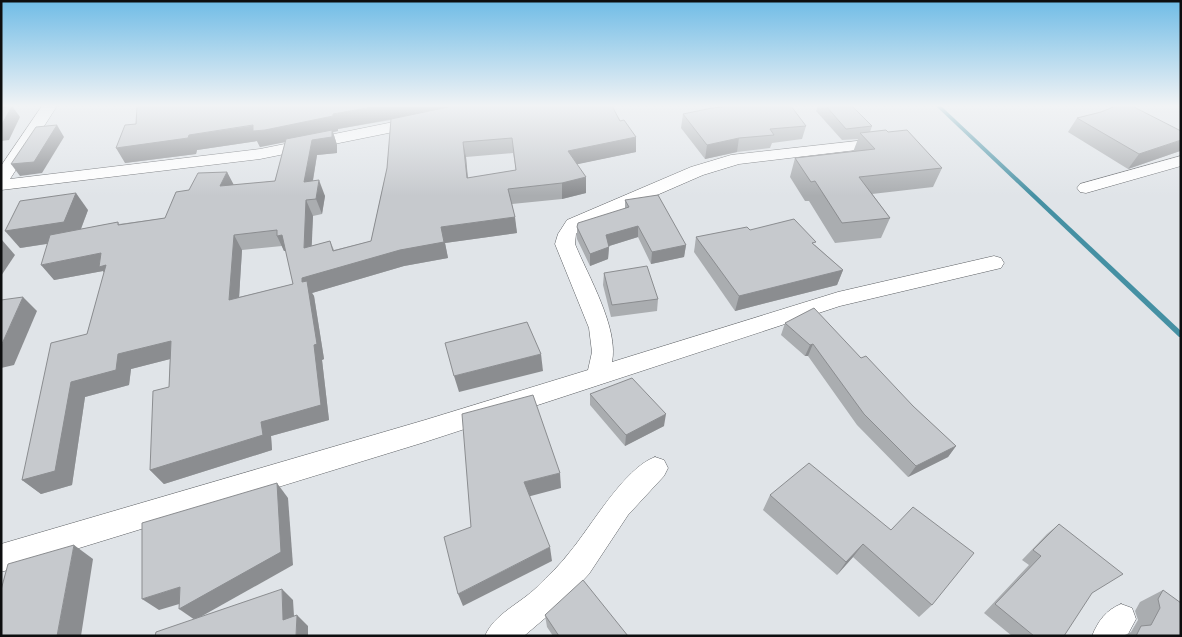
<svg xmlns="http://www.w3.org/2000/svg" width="1182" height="637" font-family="'PT Sans Narrow',sans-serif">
<rect width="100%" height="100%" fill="#e0e4e8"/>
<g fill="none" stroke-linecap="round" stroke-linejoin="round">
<polygon fill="#4590a3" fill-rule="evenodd" points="936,106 941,106 1181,331 1181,337 1179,337"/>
<defs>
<g id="minor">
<polygon points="42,106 57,106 10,179 260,149 418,117 423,119 426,122 423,125 418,127 260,159 1,190 1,166"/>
<path d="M884,138L890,140L892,143L890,146L739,164L703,175L581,228L576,234L575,244C588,276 619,328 612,362L838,292L994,256L1001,258L1004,263L1001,268L840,306L425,442L1,572V544L425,420L588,370L592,352L589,328L555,244L558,234L567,220L691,167L731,155Z"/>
<polygon points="1181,156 1181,166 1086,193 1080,192 1077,188 1080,184"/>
<path d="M655,457L664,460L668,468L664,476L628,515L589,574L557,608L524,636H485C494,614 521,603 537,587C548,576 560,565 569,553C591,527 624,468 655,457Z"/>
<path d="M1121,604L1132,608L1136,619L1127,636H1092C1098,621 1106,610 1121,604Z"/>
</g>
</defs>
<use href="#minor" stroke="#5d6064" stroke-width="1"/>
<use href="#minor" fill="#fff" fill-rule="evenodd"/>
</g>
<g fill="#aaadb0" fill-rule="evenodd">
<path d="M137,106L620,121L636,137V152L577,164L586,193L562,199L512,204L517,233L445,243L448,258L404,266L312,293L314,296L324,359L322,360L329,420L271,436L272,450L164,484L150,470L169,387L170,359L131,369L129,385L85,397L72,485L41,494L22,480L87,334L104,273L103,271L54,280L47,244L20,248L88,210L81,229L118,222L119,224L165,218L189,190L227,172L233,185L275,181L285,142L260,147L257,141L197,150L196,154L125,163L136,124ZM391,120L387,168L371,241L334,250L330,241L311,246L313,216L322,214L325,196L313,181L317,155L337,153V145L333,132L338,131V129ZM513,153L516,170L468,178L466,157ZM282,246L284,251H286L293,284L239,297L242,250Z"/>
<polygon points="818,106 852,106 872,126 870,132 888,132 942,168 933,187 872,194 890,218 881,238 835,243 809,201 805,201 790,177 795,158 853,152 858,139 842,140 816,111"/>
<polygon points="683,114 806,126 802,139 772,143 770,148 737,152 705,159 681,128"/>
<polygon points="1077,118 1180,151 1128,169 1068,132"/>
<polygon points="625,200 686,245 684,257 651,264 638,237 609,246 608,259 590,266 577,239 577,227 625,209"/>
<polygon points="750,230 815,245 843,270 837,285 735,311 694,252 696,237"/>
<polygon points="604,273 658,299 657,311 611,317 603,285"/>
<polygon points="785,323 861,358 956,446 948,457 908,477 857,425 808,356 805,356 781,335"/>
<polygon points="590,394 664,426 625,446 590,405"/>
<polygon points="770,495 891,530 932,605 919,617 853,557 837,575 763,510"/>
<polygon points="1059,524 1064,636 1012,636 984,613 1029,565 1022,560 1047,534"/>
<polygon points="1163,590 1181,636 1123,636 1131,632 1138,620 1135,611 1140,602"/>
<polygon points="545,615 628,636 553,636 547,627"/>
</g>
<g fill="#8b8d90">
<polygon points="12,106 20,117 9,140 1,141 1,126"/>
<polygon points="377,106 462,106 338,129 338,131 333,132 337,145 337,153 317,155 310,197 304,182 312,140 332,133 260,147 257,141 197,150 196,154 125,163 116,148 189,135 333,114"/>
<polygon points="57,125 64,137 42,173 20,176 11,164"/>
<polygon points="636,137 636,152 569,166 568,151"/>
<polygon points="739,138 737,152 705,159 707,145"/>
<polygon points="1181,140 1181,150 1180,151 1128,169 1139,154"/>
<polygon points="463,142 466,157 469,194 467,178"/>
<polygon points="227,172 235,187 220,186"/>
<polygon points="586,177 586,193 562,199 562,183"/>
<polygon points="319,180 325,196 322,214 316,199"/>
<polygon points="76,193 88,210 77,239 20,248 5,231"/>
<polygon points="306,200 313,216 311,264 304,248"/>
<polygon points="515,217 517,233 445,243 448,258 404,266 312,293 314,296 324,359 322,360 329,420 271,436 272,450 164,484 150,470 302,282 302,278 441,227"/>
<polygon points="638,226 638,237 606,247 606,235"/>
<polygon points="234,235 242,250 238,315 229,300"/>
<polygon points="282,235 290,250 284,251 277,236"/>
<polygon points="2,240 15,255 1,276 1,241"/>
<polygon points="686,245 684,257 651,264 652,252"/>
<polygon points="609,247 608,259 590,266 590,254"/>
<polygon points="101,253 112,282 103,271 54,280 41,265"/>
<polygon points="843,270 837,285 735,311 739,296"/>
<polygon points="23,297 37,311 14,365 1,368 1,346"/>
<polygon points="171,341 182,356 131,369 129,385 85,397 72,485 41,494 22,480 71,382 118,354"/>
<polygon points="813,344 808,356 805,356 810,345"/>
<polygon points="541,354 543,371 459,392 454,376"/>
<polygon points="666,414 664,426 625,446 626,435"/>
<polygon points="956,446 948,457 908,477 916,466"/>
<polygon points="560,473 561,488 527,497 524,482"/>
<polygon points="277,483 288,498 293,565 195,620 179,609"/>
<polygon points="863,544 853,557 837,575 846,562"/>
<polygon points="74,545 93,559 81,636 57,636"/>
<polygon points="550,547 552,561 463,606 458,594"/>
<polygon points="180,587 196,599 159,610 142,599"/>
<polygon points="282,589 293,600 295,631 283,620"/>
<polygon points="297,615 308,626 308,636 296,636"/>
</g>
<g fill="#c6c9cd" stroke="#8b8d90" fill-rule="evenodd">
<polygon points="12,106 1,126 1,108"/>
<polygon points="137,106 377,106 333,114 333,116 265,130 253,131 253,125 189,135 188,138 116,148 125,125 136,124"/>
<path d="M453,106H612L620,121L624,120L636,137L568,151L586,177L562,183L508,189L515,217L441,227L444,242L400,250L302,278V282L307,281L317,344L314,345L321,405L261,422L263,435L150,470L153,391L169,387L171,341L118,354L116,370L71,382L55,471L22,480L51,343L87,334L106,265L99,267L101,253L41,265L50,235L118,222V225L165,218L176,192L189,190L198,173L227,172L220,186L275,181L286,139L332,130V137L312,140L304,182L319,180L316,199L306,200L304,248L330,241L333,251L371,241L387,168L391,119ZM512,138L516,170L467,178L463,142ZM277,230V236L282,235L293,284L229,300L234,235Z"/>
<polygon points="735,106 791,106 806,126 770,129 774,135 739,138 707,145 683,114 712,108"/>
<polygon points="826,106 852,106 872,126 846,129"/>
<polygon points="1116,106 1132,106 1181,131 1181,140 1139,154 1077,118 1101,112"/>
<polygon points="57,125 34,162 11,164 36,127"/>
<polygon points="886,130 888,132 907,130 942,168 859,177 890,218 842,223 815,181 811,182 795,158 875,149 860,133"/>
<polygon points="76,193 64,222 5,231 20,201"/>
<polygon points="658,195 686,245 652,252 638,226 606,235 609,247 590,254 577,227 578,223 629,207 625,200"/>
<polygon points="794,219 816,242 812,243 843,270 739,296 696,237 747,227 750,230"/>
<polygon points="647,266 658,299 612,305 604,273"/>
<polygon points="23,297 1,346 1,300"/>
<polygon points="814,308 861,358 866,356 913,406 956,446 916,466 864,414 813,344 810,345 785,323"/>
<polygon points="527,322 541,354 454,376 445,343"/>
<polygon points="632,378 666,414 626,435 590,394"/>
<polygon points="533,395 560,473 524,482 550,547 458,594 444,537 471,527 462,414"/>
<polygon points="809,463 891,530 913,507 974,553 932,605 863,544 846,562 770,495"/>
<polygon points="277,483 281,552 179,609 180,587 142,599 142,523"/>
<polygon points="1059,524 1123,574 1092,593 1064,636 1034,636 995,604 1041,556 1033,550"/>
<polygon points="74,545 57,636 1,636 1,590 8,564"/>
<polygon points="583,580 628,636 559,636 545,615"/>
<polygon points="282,589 283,620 297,615 296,636 155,636 156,632"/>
<polygon points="1163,590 1181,603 1181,636 1136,636 1141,626 1151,625 1160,608 1158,599"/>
</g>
<linearGradient id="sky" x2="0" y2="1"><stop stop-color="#70bce6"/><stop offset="0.54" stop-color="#f1f3f5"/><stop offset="1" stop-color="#f1f3f5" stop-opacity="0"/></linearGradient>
<rect width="1182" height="196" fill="url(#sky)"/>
<rect width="1182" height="637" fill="none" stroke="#0d0e0f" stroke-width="5"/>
</svg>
